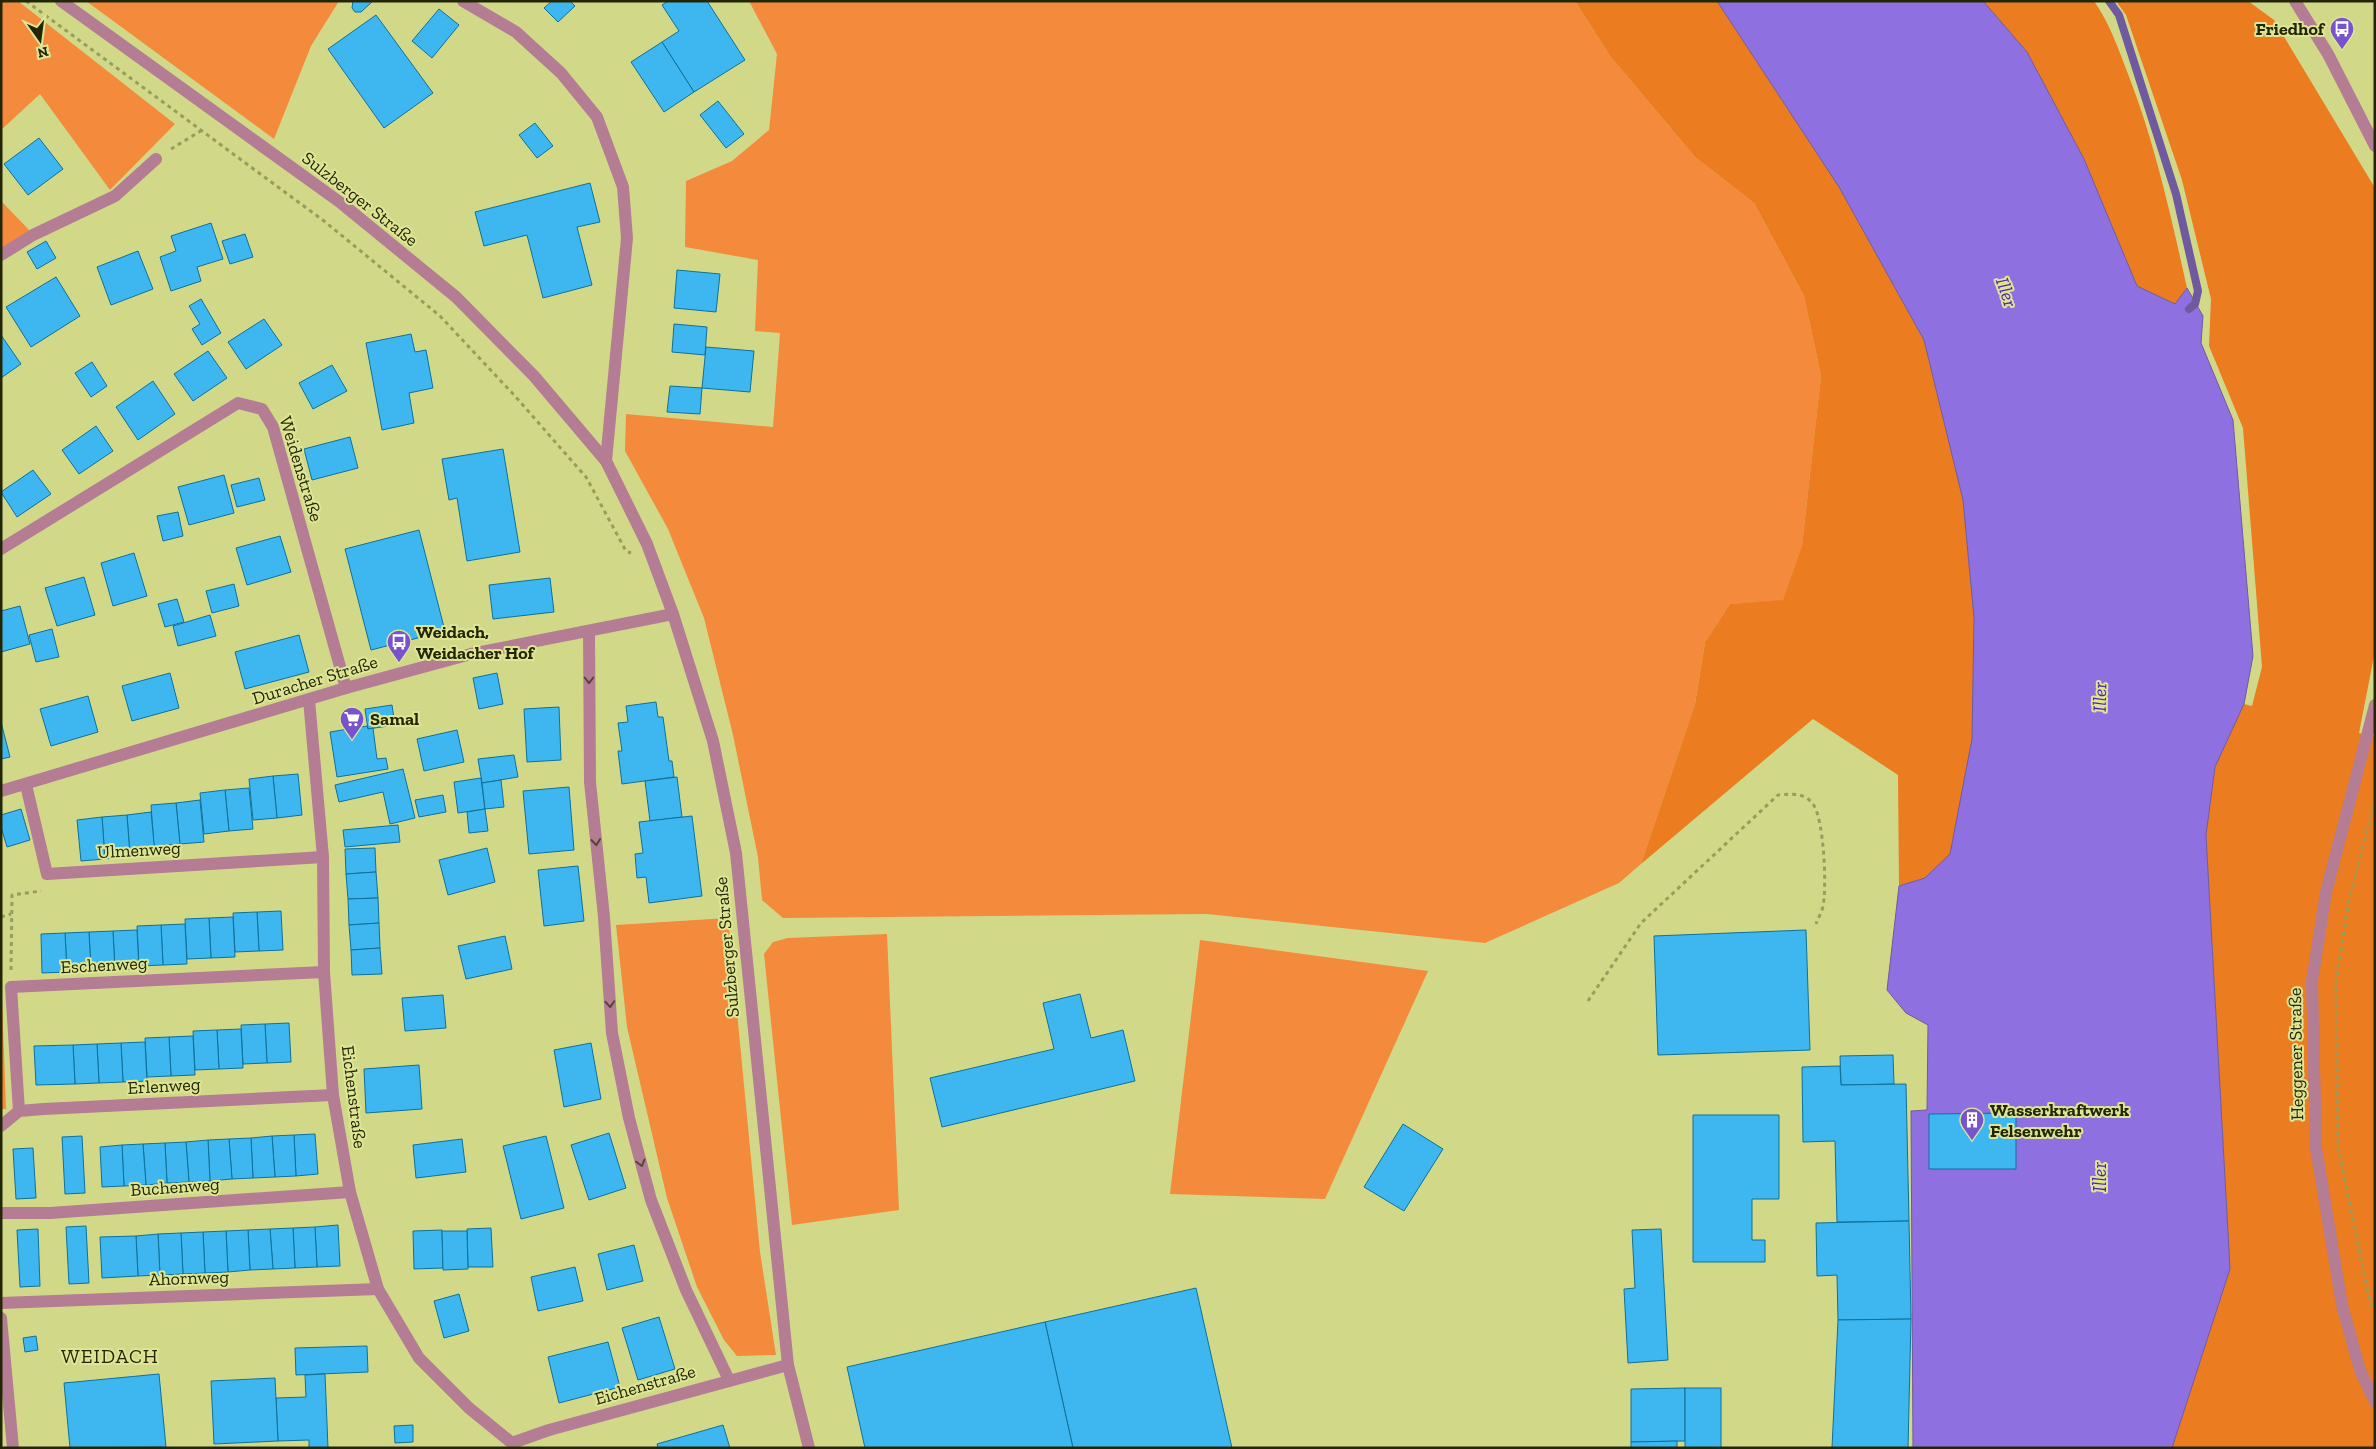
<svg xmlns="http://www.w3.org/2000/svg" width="2376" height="1449" font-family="'Zilla Slab',serif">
<rect width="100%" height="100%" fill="#d1d989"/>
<g fill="#f38a3c">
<polygon points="1,1 18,1 175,124 110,190 40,94 1,130"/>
<polygon points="86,1 339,1 311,46 274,139"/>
<polygon points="749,1 1575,1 1610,56 1695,157 1754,203 1804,296 1821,376 1802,545 1783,601 1730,604 1705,642 1695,704 1641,864 1619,883 1485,943 1207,914 783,918 762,900 758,857 733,735 704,618 668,529 625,451 626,414 773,427 780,333 755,331 758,260 685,247 686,181 732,161 769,130 777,54"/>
<polygon points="1,201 32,233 1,252"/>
<polygon points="728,918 760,1252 776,1355 737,1356 724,1340 697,1287 667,1198 627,1027 616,925"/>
<polygon points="887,934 899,1210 792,1225 764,954 773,942 788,938"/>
<polygon points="1200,940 1428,971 1325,1199 1170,1194"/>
<polygon points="1,969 6,1109 1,1109"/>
</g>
<g fill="#eb7c20">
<polygon points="1575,1 1717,1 1839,187 1924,340 1963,500 1974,618 1972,739 1950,855 1925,878 1899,886 1898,775 1813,719 1641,864 1695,704 1705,642 1730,604 1783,600 1802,545 1821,376 1804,296 1754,203 1695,157 1610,56"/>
<path d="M1983,1H2094C2110,24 2118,48 2128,74C2155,143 2171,216 2187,288L2175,304L2137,286L2084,159L2027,52Z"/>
<polygon points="2116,1 2248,1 2274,20 2375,188 2375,651 2359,733 2375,737 2375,1448 2172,1448 2230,1269 2206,835 2215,767 2244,704 2252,706 2262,667 2243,428 2209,346 2211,299 2182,180 2126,15"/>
</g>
<polygon fill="#8f70e1" stroke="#6f5a9f" points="1717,1 1983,1 2027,52 2084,159 2137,286 2175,304 2187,288 2203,316 2201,343 2233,420 2253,656 2244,704 2215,767 2206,835 2230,1269 2172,1448 1913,1448 1911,1111 1927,1110 1928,1025 1906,1013 1887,990 1899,886 1925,878 1950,854 1972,739 1974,618 1963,500 1924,340 1839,187"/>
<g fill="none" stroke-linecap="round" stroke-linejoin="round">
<polyline stroke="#6f5a9f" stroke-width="8" points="2109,1 2119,15 2176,194 2198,291 2195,304 2189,309"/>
</g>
<g fill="#3eb7f0" stroke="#0e719a">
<polygon points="373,1 361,12 355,12 352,8 353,1"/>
<polygon points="552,1 570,1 575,6 558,22 544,8"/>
<polygon points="668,1 707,1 745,60 694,92 662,42 679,31 662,5"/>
<polygon points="439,9 459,25 432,58 412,41"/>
<polygon points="376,15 433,93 384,128 328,49"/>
<polygon points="662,42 694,92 664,112 631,62"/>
<polygon points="718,101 744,134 726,148 700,115"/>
<polygon points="535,123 553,146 537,158 519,135"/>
<polygon points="39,138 63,169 28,195 4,164"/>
<polygon points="590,183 600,222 577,227 592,285 543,298 527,235 484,246 475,212"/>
<polygon points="211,223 223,259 197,267 201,281 171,291 160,257 176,251 171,236"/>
<polygon points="245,234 253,257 230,264 222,241"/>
<polygon points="46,241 56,258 37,269 27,252"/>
<polygon points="138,251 153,289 111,305 97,267"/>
<polygon points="677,270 720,274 716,312 674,308"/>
<polygon points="56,277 80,316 31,347 6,307"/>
<polygon points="201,299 221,333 202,345 192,329 200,324 189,306"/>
<polygon points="264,319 282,345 246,369 228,342"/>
<polygon points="674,324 707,327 705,355 672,352"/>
<polygon points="411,334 415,352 426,350 433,388 409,393 414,423 382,430 366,343"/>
<polygon points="1,335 21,364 1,378"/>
<polygon points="706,347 754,351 750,392 702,388"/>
<polygon points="208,351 227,378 193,401 174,374"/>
<polygon points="92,362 107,386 91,397 75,373"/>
<polygon points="332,365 347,391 313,409 299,383"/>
<polygon points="153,381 175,414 138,440 116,407"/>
<polygon points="670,386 702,388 700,414 667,412"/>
<polygon points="96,426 113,451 79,474 62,450"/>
<polygon points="350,437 358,468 312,480 304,449"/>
<polygon points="503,449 520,552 467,561 457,498 449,500 442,459"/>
<polygon points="33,470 51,494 17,517 1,492"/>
<polygon points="224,475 234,513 189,525 178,487"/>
<polygon points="259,478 265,500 237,507 231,485"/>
<polygon points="178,512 183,536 163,541 157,516"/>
<polygon points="419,530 445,631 371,650 345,549"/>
<polygon points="280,536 291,572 247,585 236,548"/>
<polygon points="134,553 147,596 113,606 101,563"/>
<polygon points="84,577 95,615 57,626 45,588"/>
<polygon points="550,578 554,612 493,619 489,585"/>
<polygon points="234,584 239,606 212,613 206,591"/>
<polygon points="177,599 184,622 165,627 158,604"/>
<polygon points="20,606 30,644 1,652 1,611"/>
<polygon points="210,615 216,636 178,646 173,626"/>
<polygon points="52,629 59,657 36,662 29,635"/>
<polygon points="299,635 309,672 245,689 235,652"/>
<polygon points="170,673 179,708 132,721 122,686"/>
<polygon points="497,673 503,704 479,709 473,678"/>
<polygon points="88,696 98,732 51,746 40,709"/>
<polygon points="656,702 658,717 663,717 669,761 672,761 674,777 622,784 618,751 622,751 618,723 628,722 626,706"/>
<polygon points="392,705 395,725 368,729 365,709"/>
<polygon points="559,707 561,760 527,762 524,709"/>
<polygon points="1,722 10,757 1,759"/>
<polygon points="367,726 368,729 373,728 377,759 386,758 388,769 337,777 330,732"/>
<polygon points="457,730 464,762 424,771 417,739"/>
<polygon points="514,755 518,777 482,783 478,759"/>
<polygon points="403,769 415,818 390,824 383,792 339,802 335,785"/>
<polygon points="298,774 302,815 277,818 273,776"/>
<polygon points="273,776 277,818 253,820 249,779"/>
<polygon points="677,777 682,817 650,821 645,781"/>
<polygon points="481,778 485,809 458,813 454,782"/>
<polygon points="501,780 504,807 485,809 482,783"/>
<polygon points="569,787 574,850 529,854 523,791"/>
<polygon points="249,788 253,829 229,831 225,790"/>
<polygon points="225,790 229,831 204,834 200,793"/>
<polygon points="443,795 446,812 419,817 415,800"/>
<polygon points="200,800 204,842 180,844 176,803"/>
<polygon points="176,803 180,844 154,846 151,805"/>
<polygon points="21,809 30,840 7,847 1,827 1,815"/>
<polygon points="485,809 488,831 469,833 467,812"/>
<polygon points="151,812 155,854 130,856 127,815"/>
<polygon points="127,815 130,856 105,859 102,817"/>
<polygon points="692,816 702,896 649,903 646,877 637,878 635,854 643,853 639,822"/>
<polygon points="102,817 105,859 81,861 77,820"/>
<polygon points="398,825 400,842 345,847 343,830"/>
<polygon points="375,848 376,872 346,874 345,849"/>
<polygon points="487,848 495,882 448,895 439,860"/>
<polygon points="578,866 584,921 544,926 538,870"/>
<polygon points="376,872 378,898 348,899 346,874"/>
<polygon points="378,898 379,923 349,925 348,899"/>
<polygon points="281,911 283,950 259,951 257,912"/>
<polygon points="257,912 259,951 235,952 233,913"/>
<polygon points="233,917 235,957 211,958 209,918"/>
<polygon points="209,918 211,958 187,959 185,919"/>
<polygon points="379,923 380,948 351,950 349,925"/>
<polygon points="185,924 187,964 163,965 161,925"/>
<polygon points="161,925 163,965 139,966 137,926"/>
<polygon points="137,930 139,969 115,970 113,931"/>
<polygon points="1806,930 1810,1050 1658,1055 1654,936"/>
<polygon points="113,931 115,970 91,971 89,932"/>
<polygon points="89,932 91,971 67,972 65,933"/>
<polygon points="65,933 67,972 42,973 41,934"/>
<polygon points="505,936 512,969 466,979 458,946"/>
<polygon points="380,948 382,974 352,975 351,950"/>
<polygon points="1080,994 1091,1038 1123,1030 1135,1081 942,1127 930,1078 1054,1049 1043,1003"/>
<polygon points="443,995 446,1028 405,1031 402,998"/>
<polygon points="289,1023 291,1062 267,1063 265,1024"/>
<polygon points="265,1024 267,1063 243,1064 241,1025"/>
<polygon points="241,1029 243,1068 219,1069 217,1030"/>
<polygon points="217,1030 219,1069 195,1070 193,1031"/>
<polygon points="193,1036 195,1075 171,1076 169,1037"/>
<polygon points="169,1037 171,1076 147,1077 145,1038"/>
<polygon points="145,1042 147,1081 123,1082 121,1043"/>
<polygon points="121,1043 123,1082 99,1083 97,1044"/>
<polygon points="591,1043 601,1099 564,1107 554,1050"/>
<polygon points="97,1044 99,1083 75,1084 73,1045"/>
<polygon points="73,1045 75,1084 36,1085 34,1046"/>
<polygon points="1893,1055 1894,1084 1841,1085 1840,1056"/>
<polygon points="419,1065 422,1109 366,1113 364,1069"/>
<polygon points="1840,1066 1841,1085 1906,1084 1909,1221 1837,1222 1835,1141 1803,1142 1802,1067"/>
<polygon points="2016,1113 2016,1169 1929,1169 1929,1114"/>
<polygon points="1693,1115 1779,1115 1779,1199 1752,1199 1752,1240 1765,1240 1765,1262 1693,1262"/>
<polygon points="1403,1124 1443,1149 1404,1211 1364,1187"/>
<polygon points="609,1133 626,1188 589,1200 571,1145"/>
<polygon points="315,1134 318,1174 296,1176 294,1135"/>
<polygon points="294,1135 296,1176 275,1177 272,1136"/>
<polygon points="82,1136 85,1193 65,1194 62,1137"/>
<polygon points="272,1136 275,1177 253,1178 251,1138"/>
<polygon points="546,1136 564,1208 521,1219 503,1146"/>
<polygon points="251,1138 253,1178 232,1179 229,1139"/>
<polygon points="229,1139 232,1179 210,1181 208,1140"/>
<polygon points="462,1139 466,1172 416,1178 413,1145"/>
<polygon points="208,1140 210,1181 189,1182 186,1142"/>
<polygon points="186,1142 189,1182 167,1183 165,1143"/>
<polygon points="165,1143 167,1183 146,1185 143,1144"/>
<polygon points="143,1144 146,1185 124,1186 122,1145"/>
<polygon points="122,1145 124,1186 102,1187 100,1147"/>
<polygon points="33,1148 36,1198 16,1199 13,1149"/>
<polygon points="1909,1221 1911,1319 1838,1320 1837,1275 1817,1276 1816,1223"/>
<polygon points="338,1225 340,1266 317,1267 315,1227"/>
<polygon points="86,1226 89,1283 69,1284 66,1227"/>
<polygon points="315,1227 317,1267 295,1268 293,1228"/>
<polygon points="293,1228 295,1268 273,1269 270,1229"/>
<polygon points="491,1228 493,1267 468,1267 467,1229"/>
<polygon points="38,1229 40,1286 20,1287 17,1230"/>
<polygon points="270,1229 273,1269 250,1270 248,1230"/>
<polygon points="1661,1229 1668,1360 1628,1363 1624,1289 1635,1288 1632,1230"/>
<polygon points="248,1230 250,1270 228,1272 226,1231"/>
<polygon points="442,1230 443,1268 414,1269 413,1231"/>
<polygon points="226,1231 228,1272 205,1273 203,1232"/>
<polygon points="442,1231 467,1231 468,1269 443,1270"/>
<polygon points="203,1232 205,1273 183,1274 181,1233"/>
<polygon points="181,1233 183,1274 160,1275 158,1234"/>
<polygon points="158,1234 160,1275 138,1276 136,1236"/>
<polygon points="136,1236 138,1276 102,1278 100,1237"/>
<polygon points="634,1245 643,1281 607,1290 598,1254"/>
<polygon points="575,1267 583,1301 538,1311 531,1277"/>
<polygon points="1196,1288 1232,1448 1073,1448 1045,1322"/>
<polygon points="459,1294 469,1331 444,1338 434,1301"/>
<polygon points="659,1317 675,1369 638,1380 622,1328"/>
<polygon points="1911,1319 1908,1448 1832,1448 1838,1320"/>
<polygon points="1045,1322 1073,1448 865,1448 847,1367"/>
<polygon points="36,1336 38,1350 25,1352 23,1338"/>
<polygon points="608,1342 620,1387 559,1403 548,1357"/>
<polygon points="367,1346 368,1372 296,1375 295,1348"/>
<polygon points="159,1374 166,1447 70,1448 64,1383"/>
<polygon points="325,1374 328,1448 309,1448 309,1440 278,1441 276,1398 306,1397 305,1375"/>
<polygon points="275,1378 278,1441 214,1444 211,1381"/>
<polygon points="1685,1388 1685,1441 1631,1442 1631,1389"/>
<rect x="1685" y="1388" width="36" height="60"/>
<polygon points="413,1425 413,1442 395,1443 394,1426"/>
<polygon points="723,1425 730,1448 658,1448 657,1444"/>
<polygon points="1677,1441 1677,1448 1631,1448 1631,1442"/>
</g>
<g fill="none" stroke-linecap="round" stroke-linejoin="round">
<g stroke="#979d5c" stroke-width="3" stroke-dasharray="4 4" stroke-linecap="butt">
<polyline points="26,1 324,221 440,316 514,395 586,477 626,551 631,553"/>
<polyline points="171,149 204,129"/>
<polyline points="2375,799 2349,900 2336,982 2338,1147 2369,1297 2375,1313"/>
<polyline points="1,917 11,914"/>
<polyline points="11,970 12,895 41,891"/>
<path d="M1588,1001L1641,923L1778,795C1790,794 1804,792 1813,804C1824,819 1827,887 1823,906C1822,912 1818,918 1816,924"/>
</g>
<g stroke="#b47d93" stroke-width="12">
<polyline points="61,1 341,203 456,297 534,376 606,461 647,544 673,614 713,741 736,853 788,1365 809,1448"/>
<polyline points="463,1 516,32 561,73 597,117 623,187 627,238 606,461"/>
<polyline points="2295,1 2328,54 2375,146"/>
<polyline points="1,255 33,235 115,196 156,159"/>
<polyline points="1,549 238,403 262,409 273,427 346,688"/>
<polyline points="589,632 590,782 604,917 612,1033 629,1118 651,1200 686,1290 729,1380"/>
<polyline points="309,700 323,857 324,972 333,1095 350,1192 378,1289 419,1358 469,1408 512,1443 514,1448"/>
<polyline points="2375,705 2326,892 2312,981 2316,1148 2342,1305 2360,1370 2375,1402"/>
<polyline points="26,785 47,874 323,857"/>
<polyline points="1,791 346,688 471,654 673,614"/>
<polyline points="19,1111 11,987 324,972"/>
<polyline points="1,1126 19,1111 44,1109 333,1095"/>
<polyline points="1,1213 50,1213 350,1192"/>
<polyline points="1,1303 378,1289"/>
<polyline points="1,1318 13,1448"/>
<polyline points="512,1443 549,1430 788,1365"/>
</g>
</g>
<defs><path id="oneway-chevron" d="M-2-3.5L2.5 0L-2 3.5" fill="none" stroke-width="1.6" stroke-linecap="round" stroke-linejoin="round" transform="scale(1.25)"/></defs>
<g stroke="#564436">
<use href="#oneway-chevron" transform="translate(589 680) rotate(90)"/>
<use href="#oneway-chevron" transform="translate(596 842) rotate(84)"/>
<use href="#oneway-chevron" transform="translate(610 1004) rotate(86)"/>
<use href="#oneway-chevron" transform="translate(641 1163) rotate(75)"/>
</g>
<defs>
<symbol id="bus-pin" viewBox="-11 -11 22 30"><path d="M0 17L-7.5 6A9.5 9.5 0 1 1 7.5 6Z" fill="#7853cd" stroke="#dee695"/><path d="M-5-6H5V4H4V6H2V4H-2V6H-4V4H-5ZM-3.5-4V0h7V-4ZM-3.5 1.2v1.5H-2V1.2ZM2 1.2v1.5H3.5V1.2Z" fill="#fff"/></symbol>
<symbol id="supermarket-pin" viewBox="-11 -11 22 30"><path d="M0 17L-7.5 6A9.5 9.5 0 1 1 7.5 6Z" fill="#7853cd" stroke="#dee695"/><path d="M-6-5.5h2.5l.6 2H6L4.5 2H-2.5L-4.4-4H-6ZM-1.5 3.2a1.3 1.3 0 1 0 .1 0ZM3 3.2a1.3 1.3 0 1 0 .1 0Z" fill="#fff"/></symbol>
<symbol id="building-pin" viewBox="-11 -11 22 30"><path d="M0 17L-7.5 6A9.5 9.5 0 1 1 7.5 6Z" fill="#7853cd" stroke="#dee695"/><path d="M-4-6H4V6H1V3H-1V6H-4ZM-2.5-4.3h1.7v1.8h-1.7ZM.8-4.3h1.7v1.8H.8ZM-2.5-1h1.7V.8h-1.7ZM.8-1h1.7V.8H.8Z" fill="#fff"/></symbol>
</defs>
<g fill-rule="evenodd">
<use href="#bus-pin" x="2328" y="15" width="28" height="38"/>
<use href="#bus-pin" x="385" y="628" width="28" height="38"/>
<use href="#supermarket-pin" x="338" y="705" width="28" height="38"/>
<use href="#building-pin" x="1958" y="1106" width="28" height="38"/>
</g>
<g text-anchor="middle" stroke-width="4" stroke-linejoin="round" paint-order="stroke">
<g font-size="18" font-weight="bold" fill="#232604" stroke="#dee695" text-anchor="start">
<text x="2324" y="35" text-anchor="end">Friedhof</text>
<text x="416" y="638">Weidach,<tspan x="416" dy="21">Weidacher Hof</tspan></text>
<text x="370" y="725">Samal</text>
<text x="1990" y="1116">Wasserkraftwerk<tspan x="1990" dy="21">Felsenwehr</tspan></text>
</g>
<g font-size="18" fill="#232604" stroke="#dee695">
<text transform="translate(360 199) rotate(38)" y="6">Sulzberger Straße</text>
<text transform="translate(301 469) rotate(73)" y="6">Weidenstraße</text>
<text transform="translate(315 680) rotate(-17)" y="6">Duracher Straße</text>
<text transform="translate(139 850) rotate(-3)" y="6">Ulmenweg</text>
<text transform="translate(727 947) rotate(-95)" y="6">Sulzberger Straße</text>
<text transform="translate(104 965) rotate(-3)" y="6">Eschenweg</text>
<text transform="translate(2296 1054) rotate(-91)" y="6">Heggener Straße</text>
<text transform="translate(164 1086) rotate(-3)" y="6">Erlenweg</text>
<text transform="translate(354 1097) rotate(83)" y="6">Eichenstraße</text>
<text transform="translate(175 1187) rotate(-4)" y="6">Buchenweg</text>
<text transform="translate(189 1278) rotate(-2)" y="6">Ahornweg</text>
<text transform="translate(645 1385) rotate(-16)" y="6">Eichenstraße</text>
</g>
<g font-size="19" font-style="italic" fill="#541ea6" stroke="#dee695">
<text transform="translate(2007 292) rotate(71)" y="7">Iller</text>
<text transform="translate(2099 697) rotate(-89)" y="7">Iller</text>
<text transform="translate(2099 1177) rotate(-90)" y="7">Iller</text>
</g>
<g font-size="20" letter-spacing="1" fill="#232604" stroke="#dee695">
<text x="110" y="1363">WEIDACH</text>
</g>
</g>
<rect width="2376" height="1449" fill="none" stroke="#232604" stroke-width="5"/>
<g transform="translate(40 40) rotate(166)" stroke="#dee695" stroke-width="4" paint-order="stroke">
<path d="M0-4L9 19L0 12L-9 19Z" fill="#232604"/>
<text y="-8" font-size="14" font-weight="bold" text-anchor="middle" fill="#232604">N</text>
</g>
</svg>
